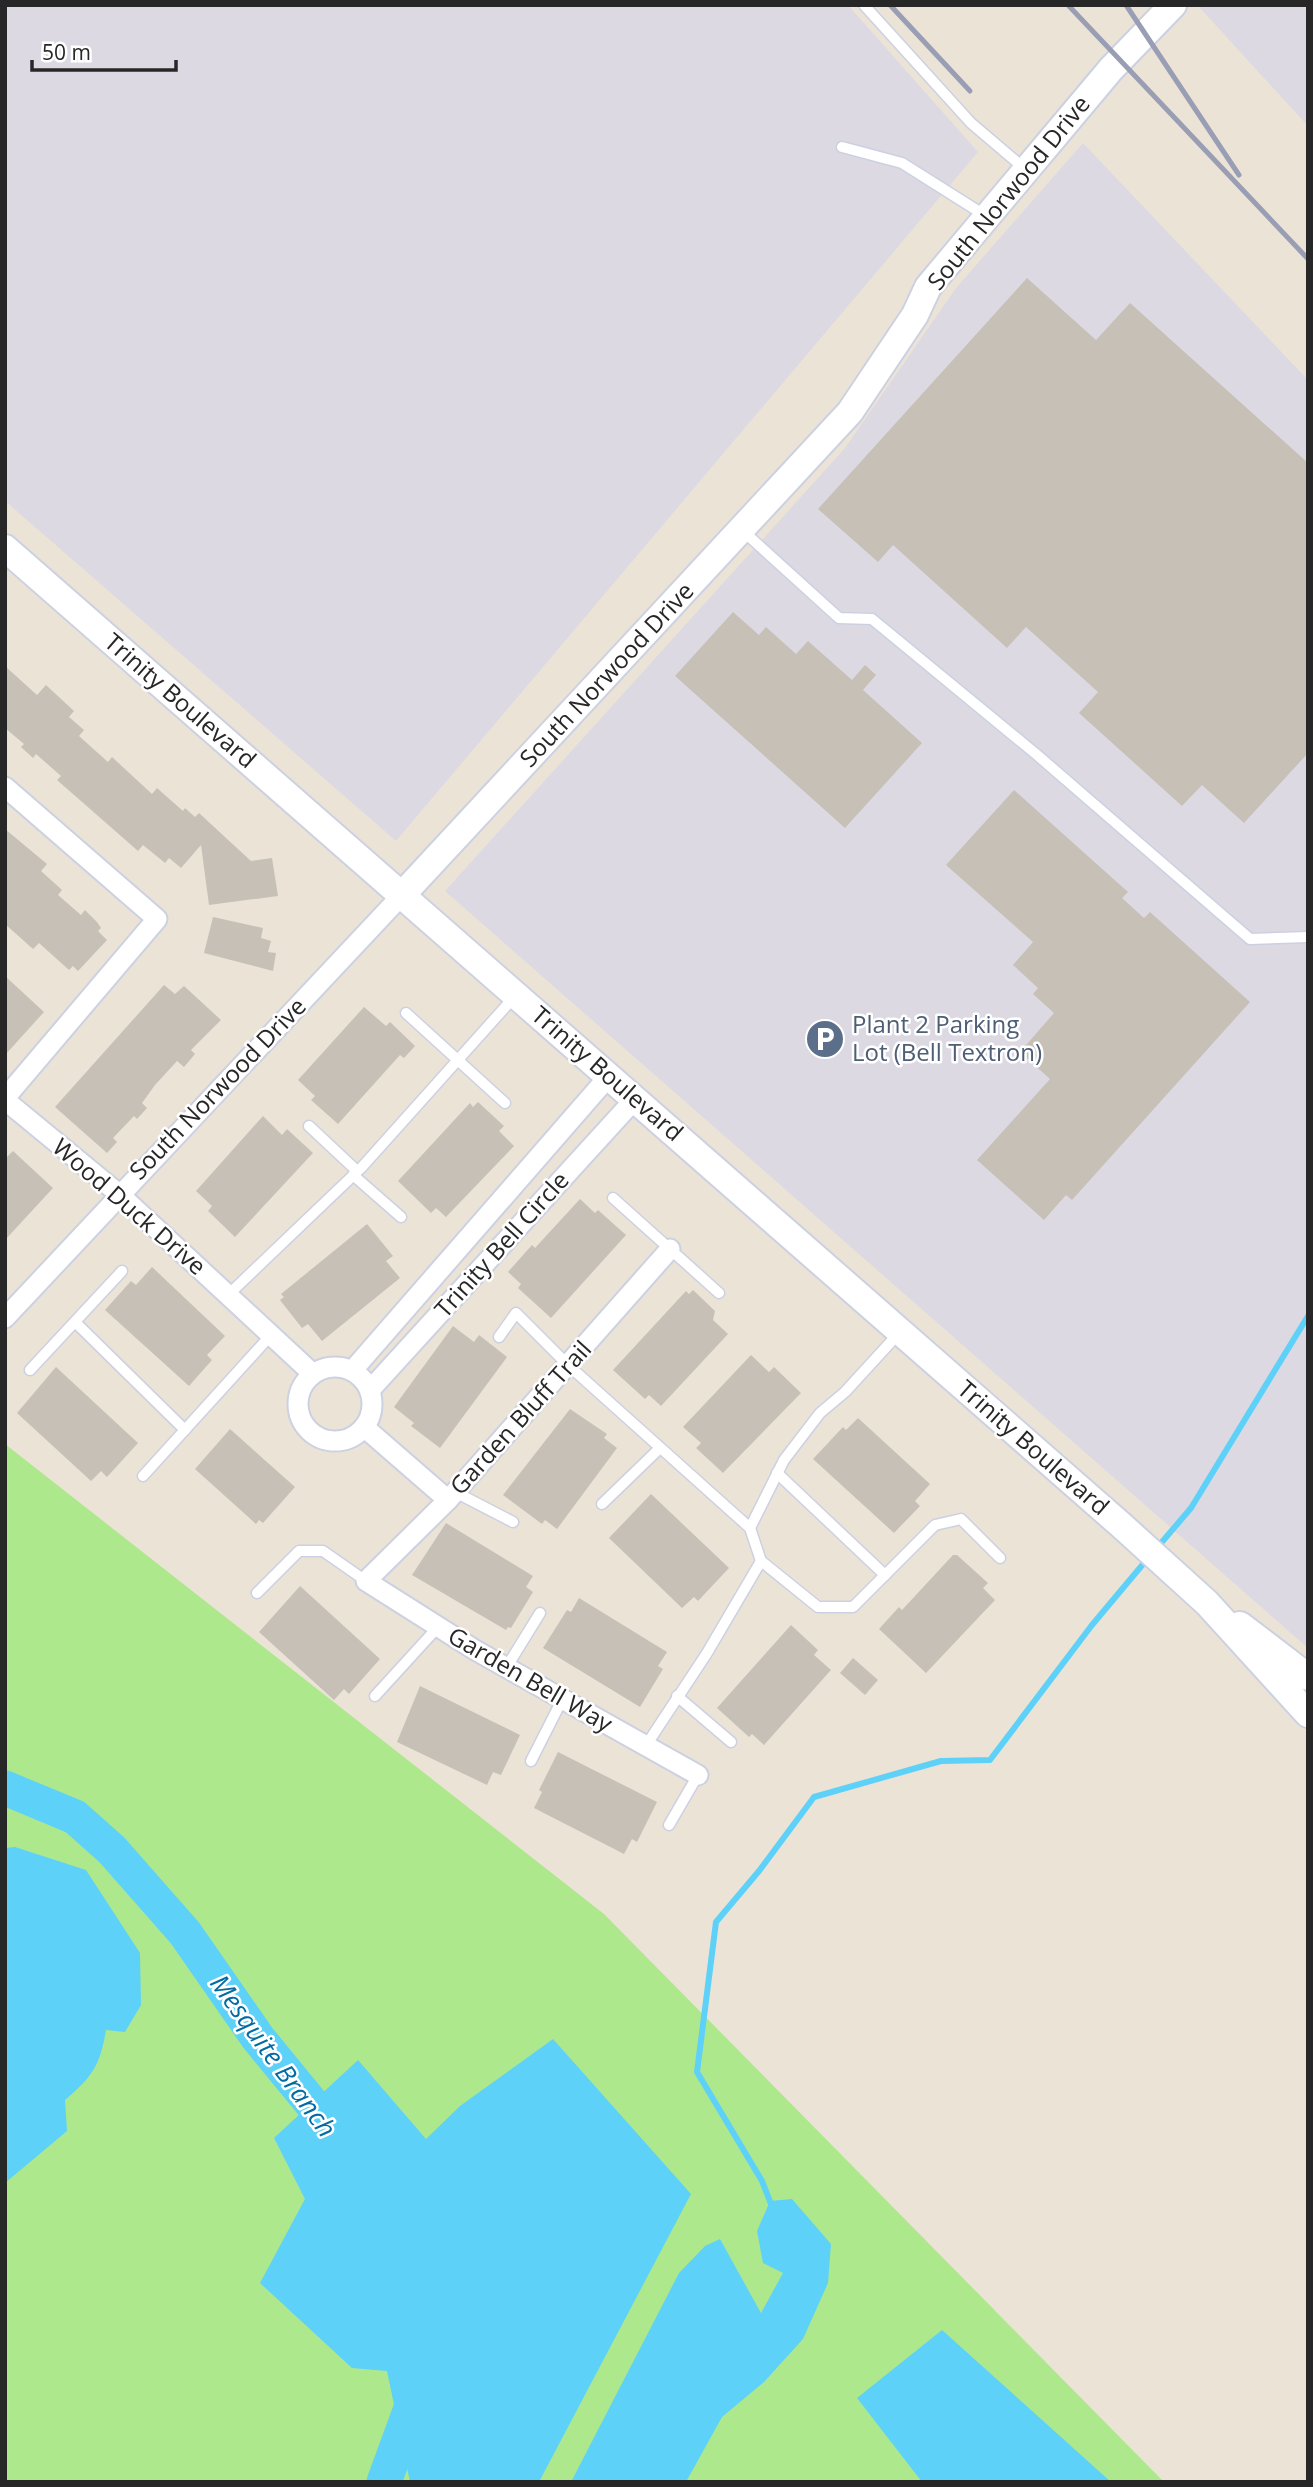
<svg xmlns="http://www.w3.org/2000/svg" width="1313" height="2487" font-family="'Open Sans',sans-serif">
<rect width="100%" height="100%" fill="#ece3d7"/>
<g fill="#dcd9e3">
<polygon points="5,5 848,5 978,152 396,841 5,501"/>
<polygon points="1203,5 1308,5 1308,126 1200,8"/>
<polygon points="1083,143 1308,380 1308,1648 445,891 845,448 956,288"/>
</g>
<polygon fill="#ade88d" points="5,1444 604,1914 1164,2482 5,2482"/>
<g fill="#5ed1f9">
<path d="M15,1847L86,1870L140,1953L141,2005L125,2032L106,2030C100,2066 92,2077 65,2100L67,2131L5,2183V1848Z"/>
<polygon points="553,2039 691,2194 539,2482 410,2482 387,2371 352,2368 260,2283 305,2199 274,2138 358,2060 426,2139 460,2106"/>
<polygon points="792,2199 831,2244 828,2283 803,2339 764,2382 722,2417 686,2482 571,2482 679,2273 705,2246 720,2239 761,2313 783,2273 763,2263 757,2231 770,2201"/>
<polygon points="942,2330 1111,2482 922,2482 857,2398"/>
</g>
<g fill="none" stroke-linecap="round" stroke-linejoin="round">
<g stroke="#5ed1f9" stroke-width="6">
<polyline points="1156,1549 1191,1508 1308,1316"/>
<polyline points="773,2209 762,2181 697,2072 716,1922 759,1871 814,1797 941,1761 990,1760 1092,1625 1149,1557"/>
</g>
<g stroke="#5ed1f9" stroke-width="35">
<polyline points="5,1788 75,1817 112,1850 185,1933 258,2038 317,2110 337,2145"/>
<polyline points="384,2482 417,2392"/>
</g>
</g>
<g fill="#c7c0b7">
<polygon points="1027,278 1096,340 1130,303 1308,463 1308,753 1244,823 1202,785 1182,806 1079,713 1098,692 1026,627 1007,648 893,545 878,562 818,509"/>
<polygon points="733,612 759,635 766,627 796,654 808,641 852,680 865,665 876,675 863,690 922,743 845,828 675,676"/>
<polygon points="5,666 37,695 46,685 74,711 69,717 84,730 79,736 108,762 112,757 152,794 157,788 183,811 185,808 195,817 199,813 251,861 272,858 278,896 209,905 201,845 181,868 169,858 165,863 143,845 138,851 57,780 61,776 36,754 33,758 21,747 24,744 5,728"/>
<polygon points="1014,790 1128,892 1122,898 1144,918 1150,912 1250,1002 1072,1200 1066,1195 1044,1220 977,1160 1050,1079 1020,1052 1054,1013 1033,994 1038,988 1013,965 1033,942 946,865"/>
<polygon points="5,829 47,864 41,871 62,890 58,895 81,915 85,910 97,922 101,928 98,931 107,940 78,971 73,966 69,970 39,943 33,949 5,924"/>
<polygon points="213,917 263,928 261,938 271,941 268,952 276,953 273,971 204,953"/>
<polygon points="5,976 44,1012 5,1055"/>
<polygon points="164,985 175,994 184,986 221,1020 191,1050 195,1054 184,1067 177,1061 155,1085 142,1103 147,1108 137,1119 134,1116 113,1138 117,1142 107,1153 55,1107"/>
<polygon points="364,1007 386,1026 390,1022 415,1046 404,1058 400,1055 338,1124 311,1100 315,1096 298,1080"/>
<polygon points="478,1102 504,1126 499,1131 514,1146 446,1217 436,1208 431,1213 398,1181 470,1103 473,1107"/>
<polygon points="263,1116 282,1135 287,1129 313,1153 235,1237 208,1211 212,1206 196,1191"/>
<polygon points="13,1151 53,1188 5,1240 5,1159"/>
<polygon points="580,1199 595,1213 598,1210 626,1235 551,1318 518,1288 521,1284 508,1272 532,1245 535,1248"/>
<polygon points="367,1224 393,1256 386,1261 400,1278 322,1341 308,1324 302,1328 280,1300 284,1297 281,1294"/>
<polygon points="152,1267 225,1336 207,1355 212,1360 189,1386 105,1310 131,1281 136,1285"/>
<polygon points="693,1290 715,1311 713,1320 728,1334 661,1406 649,1395 645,1399 613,1370 686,1291 689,1294"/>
<polygon points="453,1326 474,1342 479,1335 507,1357 440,1448 411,1426 414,1423 394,1407"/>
<polygon points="751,1355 769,1372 774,1367 801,1393 723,1473 696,1448 701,1443 683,1427"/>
<polygon points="56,1367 138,1443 107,1477 101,1471 91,1481 17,1413"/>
<polygon points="570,1409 607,1434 604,1438 617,1448 557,1529 545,1520 542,1524 503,1495"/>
<polygon points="858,1418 930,1484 915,1501 920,1506 894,1533 813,1459 843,1427 846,1430"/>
<polygon points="230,1429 295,1487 263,1523 259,1520 256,1524 195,1469"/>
<polygon points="651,1494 729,1568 698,1601 694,1597 682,1608 609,1538"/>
<polygon points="446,1523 533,1576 526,1587 533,1592 511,1628 508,1627 506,1630 412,1575"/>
<polygon points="953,1555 957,1555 988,1583 983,1588 995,1600 926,1673 879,1629 899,1607 902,1610"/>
<polygon points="300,1586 380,1659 349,1694 344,1689 334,1700 259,1632"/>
<polygon points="579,1598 667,1652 658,1666 663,1669 640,1707 543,1648 567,1610 571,1612"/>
<polygon points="791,1625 818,1650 814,1655 831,1670 764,1745 752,1734 749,1737 717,1708"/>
<polygon points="853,1658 878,1680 865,1695 840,1673"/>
<polygon points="420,1686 520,1735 501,1775 493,1772 487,1785 397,1742"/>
<polygon points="558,1752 657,1802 637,1842 632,1839 624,1854 534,1808 542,1792 539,1790"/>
</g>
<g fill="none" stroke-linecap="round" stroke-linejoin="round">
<defs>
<g id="service">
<polyline points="864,5 971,123 1025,169"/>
<polyline points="842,147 902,163 986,216"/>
<polyline points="742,530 839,618 872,619 1036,754 1250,939 1308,937"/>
<polyline points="406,1013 505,1103"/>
<polyline points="309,1126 357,1171"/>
<polyline points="353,1175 401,1217"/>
<polyline points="613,1198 719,1293"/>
<polyline points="228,1295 362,1167 516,995"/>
<polyline points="75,1322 185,1430"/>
<polyline points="499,1337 516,1313 568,1365 750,1528 761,1561 818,1607 853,1607 935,1525 961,1519 1000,1558"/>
<polyline points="30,1370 122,1271"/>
<polyline points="777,1473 885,1575"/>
<polyline points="143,1476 271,1335"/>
<polyline points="455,1492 513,1522"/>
<polyline points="602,1504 660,1448"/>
<polyline points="750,1528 784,1460 820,1413 845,1392 899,1333"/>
<polyline points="257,1593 299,1551 323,1551 366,1581"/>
<polyline points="506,1668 540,1613"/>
<polyline points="375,1696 438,1627"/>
<polyline points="677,1696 731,1742"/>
<polyline points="645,1747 707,1653 761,1561"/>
<polyline points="531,1761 562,1700"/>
<polyline points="669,1825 698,1775"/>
</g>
<g id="minor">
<polyline points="5,787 157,919 5,1098"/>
<polyline points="5,1100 119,1194 313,1374"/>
<polyline points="670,1249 448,1500 366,1581 475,1650 698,1775"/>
<polyline points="5,1318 402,895"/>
<circle cx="335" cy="1404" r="37"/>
<polyline points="352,1371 609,1076"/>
<polyline points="370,1390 635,1099"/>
<polyline points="364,1427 448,1500"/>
</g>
<g id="secondary">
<polyline points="5,548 1121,1525 1207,1603 1308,1714"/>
<polyline points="402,895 850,412 915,315 928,287 1111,69 1173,5"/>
<polyline points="1240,1625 1308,1677"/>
</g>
</defs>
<use href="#service" stroke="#ccd1e2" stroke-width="13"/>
<use href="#minor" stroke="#ccd1e2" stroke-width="23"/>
<use href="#secondary" stroke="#ccd1e2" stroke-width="30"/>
<use href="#service" stroke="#fff" stroke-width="10"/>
<use href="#minor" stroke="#fff" stroke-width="19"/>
<use href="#secondary" stroke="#fff" stroke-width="26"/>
<g stroke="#9a9eb4" stroke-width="5">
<polyline points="890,5 970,91"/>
<polyline points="1068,5 1308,259"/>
<polyline points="1126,5 1239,175"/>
</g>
</g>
<defs>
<symbol id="parking-disc" viewBox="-11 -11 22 22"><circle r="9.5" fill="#5c6f8a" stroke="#fff"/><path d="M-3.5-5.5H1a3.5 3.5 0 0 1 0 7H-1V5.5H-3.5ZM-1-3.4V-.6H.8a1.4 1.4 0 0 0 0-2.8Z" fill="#fff"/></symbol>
</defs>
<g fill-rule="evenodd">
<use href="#parking-disc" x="803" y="1017" width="44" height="44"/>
</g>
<g text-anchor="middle" stroke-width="5" stroke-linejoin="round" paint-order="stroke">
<g font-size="24" fill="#272727" stroke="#fff">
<text transform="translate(1009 193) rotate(-51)" y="8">South Norwood Drive</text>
<text transform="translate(607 675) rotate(-47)" y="8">South Norwood Drive</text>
<text transform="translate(180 701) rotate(41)" y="8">Trinity Boulevard</text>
<text transform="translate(607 1074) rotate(41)" y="8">Trinity Boulevard</text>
<text transform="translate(218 1089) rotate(-46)" y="8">South Norwood Drive</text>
<text transform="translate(129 1207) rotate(41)" y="8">Wood Duck Drive</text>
<text transform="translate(502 1245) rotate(-48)" y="8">Trinity Bell Circle</text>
<text transform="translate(521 1418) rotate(-48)" y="8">Garden Bluff Trail</text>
<text transform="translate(1033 1448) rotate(41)" y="8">Trinity Boulevard</text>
<text transform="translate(530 1680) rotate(30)" y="8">Garden Bell Way</text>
</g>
<g font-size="24" fill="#4e5e75" stroke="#fff" text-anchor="start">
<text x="852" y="1033">Plant 2 Parking<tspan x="852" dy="28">Lot (Bell Textron)</tspan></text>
</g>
<g font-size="26" font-style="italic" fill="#016ba2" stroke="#fff">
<text transform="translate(273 2056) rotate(54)" y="9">Mesquite Branch</text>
</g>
</g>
<rect width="1313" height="2487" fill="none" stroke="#272727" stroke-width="14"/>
<path d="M32 60v10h144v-10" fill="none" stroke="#272727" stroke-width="3.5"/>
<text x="42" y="60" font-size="21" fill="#272727" stroke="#ffffff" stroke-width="5" paint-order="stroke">50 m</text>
</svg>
